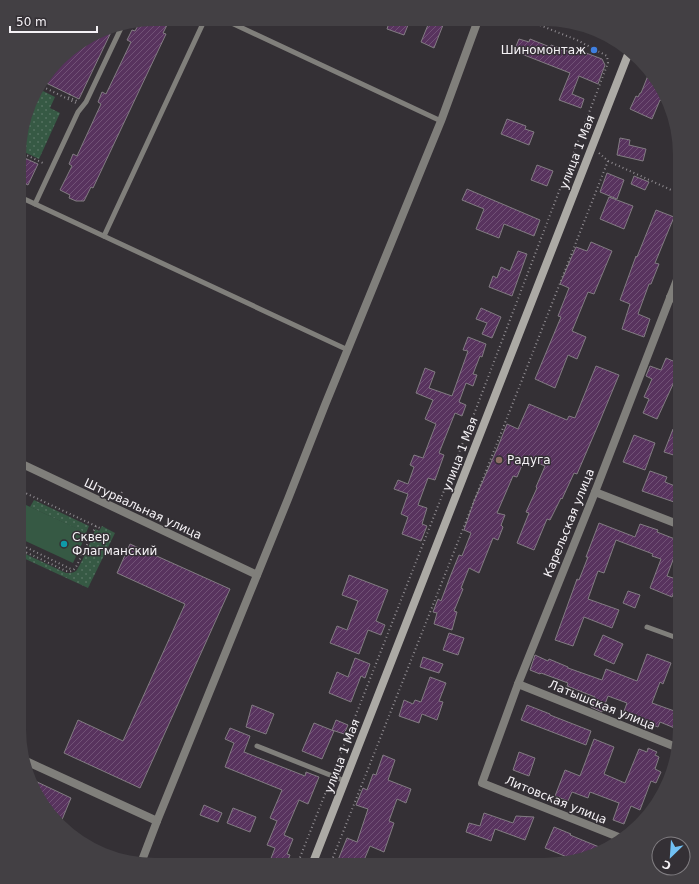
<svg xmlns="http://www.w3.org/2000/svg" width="699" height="884" font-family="'DejaVu Sans',sans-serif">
<defs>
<pattern id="grass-dots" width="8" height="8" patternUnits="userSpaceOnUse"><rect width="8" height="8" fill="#365944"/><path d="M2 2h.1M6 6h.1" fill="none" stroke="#547160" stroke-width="1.8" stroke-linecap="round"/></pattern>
<pattern id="building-hatch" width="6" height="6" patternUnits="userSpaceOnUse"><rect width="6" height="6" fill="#58335e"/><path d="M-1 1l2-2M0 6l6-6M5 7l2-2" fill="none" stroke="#715176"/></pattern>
</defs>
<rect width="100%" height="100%" fill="#343035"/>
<g fill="url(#grass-dots)">
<polygon points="37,88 55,97 50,108 60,113 39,159 20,150 20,137"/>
<polygon points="34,500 89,526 86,533 30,507"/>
<path d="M102,526L115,533L88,588L19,556V551L66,573C70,573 73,573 76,571C80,567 94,535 95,529L99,531Z"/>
</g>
<polygon fill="#365944" points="26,505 87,533 73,563 19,538 19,519"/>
<g fill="url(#building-hatch)" stroke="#827c82">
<polygon points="155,19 170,19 163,33 166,34 93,188 91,187 84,201 76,201 69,198 70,195 60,190 72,166 69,164 73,154 77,156 101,104 98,102 102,92 106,94 131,42 127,40 132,30 135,31 140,22"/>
<polygon points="390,20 410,20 404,35 387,29"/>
<polygon points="430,20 445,20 434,48 421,42"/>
<polygon points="111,26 114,26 79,99 42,81 66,53"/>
<polygon points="519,39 529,42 530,39 550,47 551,45 576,54 578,50 602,59 605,65 598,84 579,76 572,94 584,99 581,108 559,100 570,73 514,51"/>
<polygon points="649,73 662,87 666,102 660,100 652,119 630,109 636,96 638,97 640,93 641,93"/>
<polygon points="507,119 526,126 525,129 534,132 529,145 501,134"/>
<polygon points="620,138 630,140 629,145 646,149 643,161 617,155"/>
<polygon points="20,156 38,164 28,185 20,181"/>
<polygon points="537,165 553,171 547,186 531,180"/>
<polygon points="607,173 624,180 617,199 600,192"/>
<polygon points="634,176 649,182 645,190 631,184"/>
<polygon points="467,189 540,220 534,236 504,224 499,238 476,229 484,209 462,200"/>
<polygon points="609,197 633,206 624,229 600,219"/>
<polygon points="656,210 674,217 655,263 659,264 651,284 649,284 638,314 650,319 644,337 622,329 630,304 620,300 636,256 637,257"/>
<polygon points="591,242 612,251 594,294 588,292 572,331 586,337 577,359 568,355 555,388 535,379 561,317 558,316 569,288 560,284 576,247 587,251"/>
<polygon points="518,251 527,254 512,296 489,287 493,276 497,278 501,267 510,271"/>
<polygon points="481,308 501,317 492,338 482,334 487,323 476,319"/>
<polygon points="468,337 486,344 482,357 480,356 473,374 477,375 473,386 466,383 459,402 466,405 462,416 455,413 439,453 444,455 435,480 428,478 418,505 427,508 422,524 427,526 421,541 402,534 408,517 401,514 408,494 394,489 398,480 408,484 414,467 410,465 414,455 423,458 436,424 425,419 433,400 416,393 425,368 435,372 429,388 452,396 468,351 463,350"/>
<polygon points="666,358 680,364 680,369 657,419 643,413 649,399 644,397 652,379 646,376 650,366 661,370"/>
<polygon points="596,366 619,375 599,423 577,474 574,473 562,499 561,498 550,520 547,519 534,550 517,543 529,513 526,512 537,488 536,487 545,466 525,458 517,477 513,476 497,513 505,515 501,525 503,527 498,540 493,538 479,573 469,568 461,588 463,589 454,611 457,612 452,630 434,624 437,613 433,612 438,599 441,601 450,577 459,555 462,556 471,533 464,530 474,501 497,449 507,424 518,429 529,404 567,420 569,416 575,418"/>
<polygon points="673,429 680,432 680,457 664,452"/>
<polygon points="634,435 655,443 645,470 623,462"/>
<polygon points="650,471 667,477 665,482 680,488 680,504 642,491"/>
<polygon points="599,523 635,537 640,524 658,530 657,532 680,541 667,576 679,580 672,597 650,588 661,559 652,556 653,554 616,540 604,573 598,571 588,599 619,610 612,628 584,617 573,646 555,640 577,579 579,580 588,557 586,557"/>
<polygon points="130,544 230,589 140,788 64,753 78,720 123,741 185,604 117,573"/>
<polygon points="349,575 388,590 376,621 385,625 381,635 368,630 359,654 330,643 337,626 347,630 358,601 342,595"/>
<polygon points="628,591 640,595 635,608 623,603"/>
<polygon points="449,633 464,638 458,655 443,650"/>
<polygon points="603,635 623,644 614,664 594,655"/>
<polygon points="647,654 671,663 663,684 660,682 652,703 680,713 680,722 677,729 660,722 658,727 623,714 627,703 608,696 602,712 591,707 595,697 567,686 568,683 541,673 540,674 530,670 535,655 548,661 549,659 568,667 568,668 602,680 606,669 637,681"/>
<polygon points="423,657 443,664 439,673 420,667"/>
<polygon points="355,658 370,664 365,678 361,676 351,702 329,693 337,672 348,677"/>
<polygon points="430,677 446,683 439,701 443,702 437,720 422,714 419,723 399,716 404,700 413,704 415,700 421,702"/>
<polygon points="252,705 274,714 266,734 246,727"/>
<polygon points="527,705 550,714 550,715 591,731 586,745 521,720"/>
<polygon points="336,720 348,725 344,734 332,730"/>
<polygon points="314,723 334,731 322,759 302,751"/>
<polygon points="230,728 250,736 244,752 305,776 306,772 319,777 308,804 299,800 284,835 293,839 287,854 290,855 286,865 280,865 270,861 275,848 267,845 277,821 270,818 282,790 225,767 234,743 225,739"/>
<polygon points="594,739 614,747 604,774 625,783 639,749 647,752 648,748 657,752 655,755 659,757 655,769 661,772 656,783 651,781 640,810 631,806 624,824 613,820 619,803 590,792 588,798 572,792 568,801 555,796 565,770 580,776"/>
<polygon points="519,752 535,758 529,776 513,770"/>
<polygon points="383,755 395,760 388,780 411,789 406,803 397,799 389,821 394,823 384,852 370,846 362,865 336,865 347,838 357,842 368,809 356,805 363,788 367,790 373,774 376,775"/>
<polygon points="33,780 71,798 61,822 37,797"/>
<polygon points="204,805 222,813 218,822 200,815"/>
<polygon points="233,808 256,817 250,832 227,823"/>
<polygon points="484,813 513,823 516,816 534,817 525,840 495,829 491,841 466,832 469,823 480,826"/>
<polygon points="554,827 571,834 570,835 604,849 572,859 545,848"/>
</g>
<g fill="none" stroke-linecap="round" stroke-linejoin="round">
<g stroke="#908c91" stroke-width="2" stroke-dasharray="1 3" stroke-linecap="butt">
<polyline points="39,85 76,103"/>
<polyline points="70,94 68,97 77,101"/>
<polyline points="20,152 45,164"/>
<polyline points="599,153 608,161 680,194"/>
<polyline points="19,488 20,486"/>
<polyline points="19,490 100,528"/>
<polyline points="118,500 122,492"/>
<polyline points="19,544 73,570"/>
<path d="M19,549L66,571C71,572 73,571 76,567L96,526"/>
<polyline points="335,768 471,422 608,63 607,56 577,40 527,20"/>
<polyline points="297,865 329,784"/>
<polyline points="330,865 522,380 608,161"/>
</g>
<g stroke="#807f7b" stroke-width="5">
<polyline points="223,19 441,121"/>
<polyline points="20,197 348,350"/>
<polyline points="35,204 78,112 86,102 123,24"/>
<polyline points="104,236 205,19"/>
<polyline points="647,627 680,639"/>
<polyline points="257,746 345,781"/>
</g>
<g stroke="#807f7b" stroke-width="8">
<polyline points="670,297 680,301"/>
<polyline points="20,463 257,575"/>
<polyline points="595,492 680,525"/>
<polyline points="518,684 676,747"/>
<polyline points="28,762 157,821"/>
<polyline points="621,838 482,783 518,684 595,492 680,272"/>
</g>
<polyline stroke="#807f7b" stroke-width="8" points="141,863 157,821 288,499 325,405 441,121 478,20"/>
<polyline stroke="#acaaa5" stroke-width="8" points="312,865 629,52"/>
</g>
<circle fill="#3f7fe0" stroke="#343035" stroke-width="1.5" cx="594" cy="50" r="4"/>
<circle fill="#8d6e63" stroke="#343035" stroke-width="1.5" cx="499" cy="460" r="4"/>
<circle fill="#0f9aa8" stroke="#343035" stroke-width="1.5" cx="64" cy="544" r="4"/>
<g text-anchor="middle" stroke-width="3" stroke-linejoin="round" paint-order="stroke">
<g font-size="12" fill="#f5f2f6" stroke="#343035" text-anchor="start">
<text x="586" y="54" text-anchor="end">Шиномонтаж</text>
<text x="507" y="464">Радуга</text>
<text x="72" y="541">Сквер<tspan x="72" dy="14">Флагманский</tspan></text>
</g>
<g font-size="12" fill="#f5f2f6" stroke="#343035">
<text transform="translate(577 152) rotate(-69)" y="4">улица 1 Мая</text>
<text transform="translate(460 454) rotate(-69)" y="4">улица 1 Мая</text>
<text transform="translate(143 509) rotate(25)" y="4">Штурвальная улица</text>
<text transform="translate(569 523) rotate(-68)" y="4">Карельская улица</text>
<text transform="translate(602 705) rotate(22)" y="4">Латышская улица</text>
<text transform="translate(342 756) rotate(-69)" y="4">улица 1 Мая</text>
<text transform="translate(556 800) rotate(22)" y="4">Литовская улица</text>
</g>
</g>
<path d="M0 0H699V884H0ZM155 26H544A129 129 0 0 1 673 155V729A129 129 0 0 1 544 858H155A129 129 0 0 1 26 729V155A129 129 0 0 1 155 26Z" fill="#434044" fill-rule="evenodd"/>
<g transform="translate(671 856) rotate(205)"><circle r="19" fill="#343035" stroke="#817e82"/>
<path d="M0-3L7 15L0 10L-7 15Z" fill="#71c1f4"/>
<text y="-6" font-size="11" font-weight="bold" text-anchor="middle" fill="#f5f2f6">С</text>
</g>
<path d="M10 26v6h87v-6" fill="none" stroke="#f5f2f6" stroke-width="2"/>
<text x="16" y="26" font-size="12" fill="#f5f2f6" stroke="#343035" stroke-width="3" paint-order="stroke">50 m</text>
</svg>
